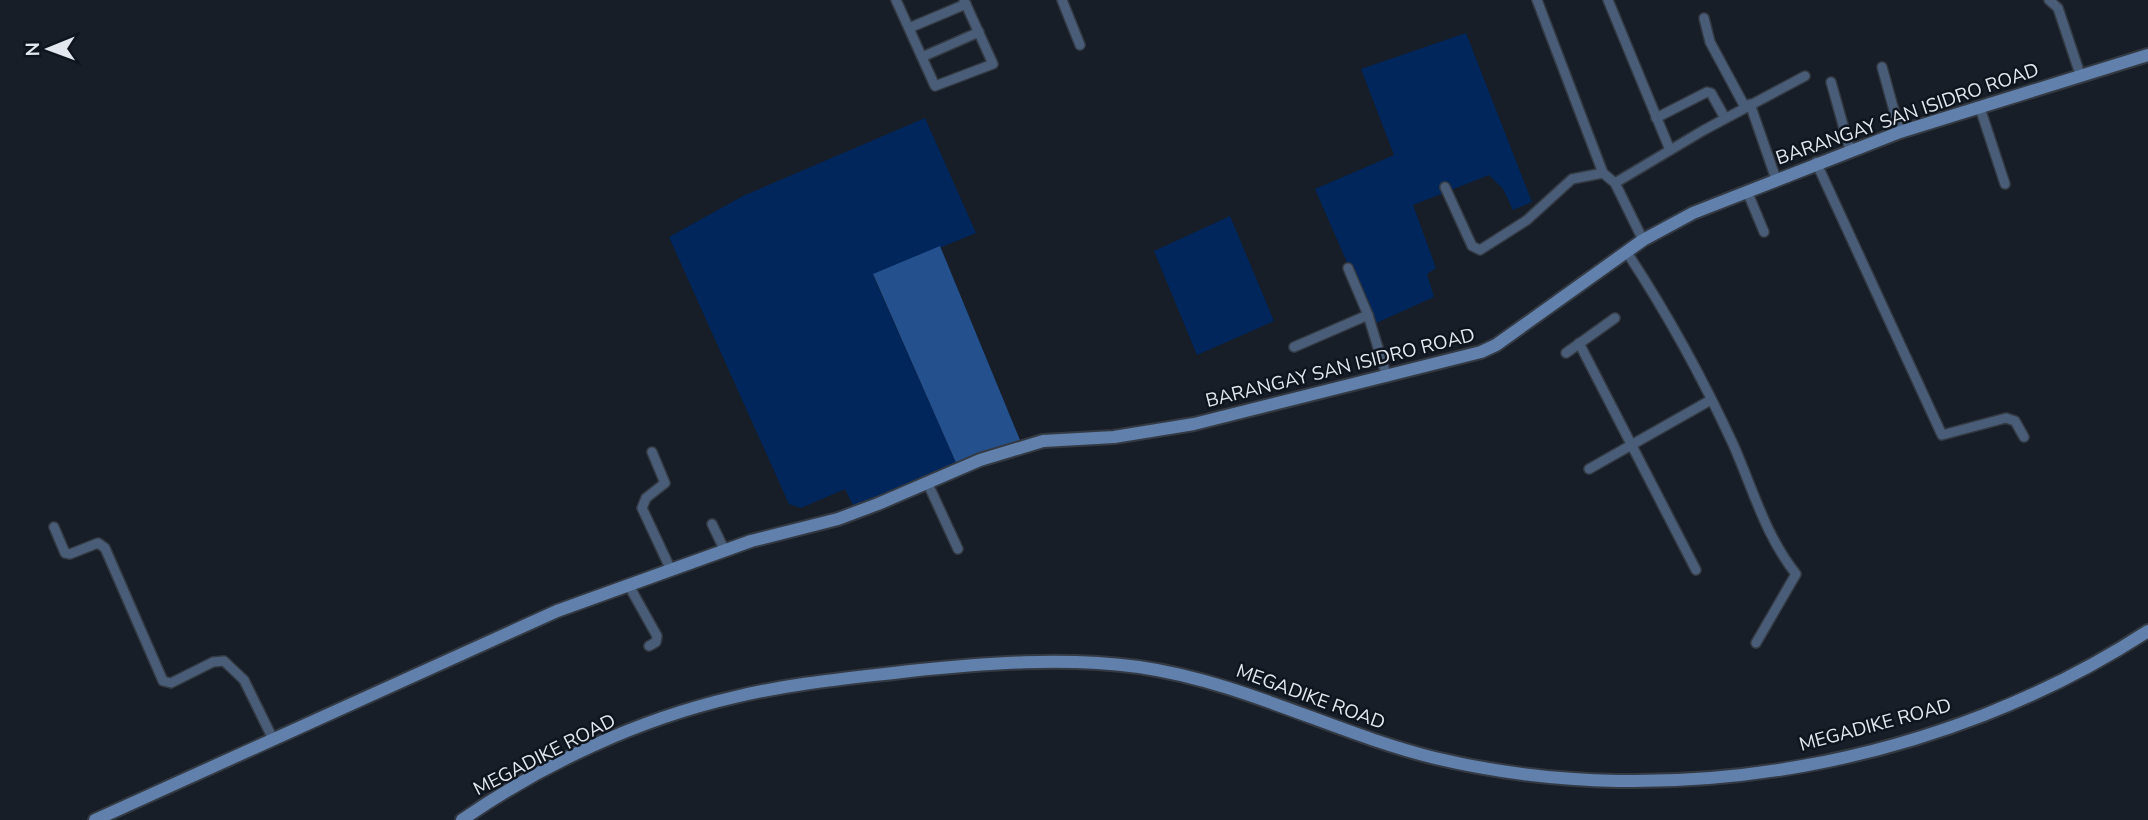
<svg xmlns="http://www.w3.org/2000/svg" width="2148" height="820" font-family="'Nunito Sans',sans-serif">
<rect width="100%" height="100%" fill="#171e27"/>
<g fill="#00265b">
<polygon points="1466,33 1532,202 1513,210 1503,189 1489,175 1413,205 1436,268 1427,274 1434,297 1374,324 1315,189 1394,155 1361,69"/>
<polygon points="925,118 976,233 873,275 957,465 855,509 845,489 801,508 789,504 669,237 743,196"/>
<polygon points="1230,216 1274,321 1197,355 1154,251"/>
</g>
<polygon fill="#24508d" points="940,246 1020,440 957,465 873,274"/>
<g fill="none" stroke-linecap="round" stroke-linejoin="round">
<defs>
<g id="street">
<polyline points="896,0 935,86 993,64 964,0"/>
<polyline points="1062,0 1080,45"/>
<polyline points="1537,0 1603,173 1615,183 1643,240"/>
<polyline points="1608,0 1670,150"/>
<polyline points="2049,0 2058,8 2080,74"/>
<polyline points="1704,18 1710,42 1745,107"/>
<polyline points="909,28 966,4"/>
<polyline points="922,57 979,32"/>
<polyline points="1882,67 1900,132"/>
<polyline points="1831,82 1850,150"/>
<polyline points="1750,104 1776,179"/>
<polyline points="1980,108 2005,184"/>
<polyline points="1656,118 1707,92 1711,93 1725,118"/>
<polyline points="1816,162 1942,435 2006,418 2015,421 2024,437"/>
<polyline points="1615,183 1704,130 1805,76"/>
<polyline points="1445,187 1472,246 1480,250 1527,220 1572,179 1603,173"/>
<polyline points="1747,191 1764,232"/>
<path d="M1626,251C1667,313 1702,377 1733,444C1753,489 1765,535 1796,574L1756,643"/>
<polyline points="1348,268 1368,315 1387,377"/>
<polyline points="1579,343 1696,570"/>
<polyline points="1294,347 1368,315"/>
<polyline points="1566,353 1615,318"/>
<polyline points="652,452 665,483 646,498 642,508 671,570"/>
<polyline points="1589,469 1709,401"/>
<polyline points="928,484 958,549"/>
<polyline points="712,524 725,551"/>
<polyline points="54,527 65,553 70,554 98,543 105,548 163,681 171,683 213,662 224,661 244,680 273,739"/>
<polyline points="628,584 657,636 656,642 649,646"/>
</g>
<g id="secondary">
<polyline points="95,820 557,611 751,541 838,519 878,504 980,460 1043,441 1114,437 1194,424 1481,352 1496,345 1643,240 1693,213 1900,132 2148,55"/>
<path d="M462,820C542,764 639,719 735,697C792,683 852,678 910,671C985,663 1064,657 1139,667C1243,682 1334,733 1435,758C1672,815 1944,764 2148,631"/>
</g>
</defs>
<use href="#street" stroke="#343a43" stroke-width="12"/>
<use href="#secondary" stroke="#343a43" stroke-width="16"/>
<use href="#street" stroke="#495d78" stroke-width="9"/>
<use href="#secondary" stroke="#6180ac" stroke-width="12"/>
</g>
<g text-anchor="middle" stroke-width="5" stroke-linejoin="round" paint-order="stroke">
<g font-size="19" fill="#e3e7ee" stroke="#0e151e">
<text transform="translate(1907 113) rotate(-19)" y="7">BARANGAY SAN ISIDRO ROAD</text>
<text transform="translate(1340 367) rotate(-14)" y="7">BARANGAY SAN ISIDRO ROAD</text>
<text transform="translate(1311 696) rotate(20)" y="7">MEGADIKE ROAD</text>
<text transform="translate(1875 724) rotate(-15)" y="7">MEGADIKE ROAD</text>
<text transform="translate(544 754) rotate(-27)" y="7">MEGADIKE ROAD</text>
</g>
</g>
<g transform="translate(49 49) rotate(269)" stroke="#0e151e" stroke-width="5" paint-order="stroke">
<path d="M0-5L12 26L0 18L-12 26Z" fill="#e3e7ee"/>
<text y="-10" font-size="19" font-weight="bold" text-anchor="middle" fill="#e3e7ee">N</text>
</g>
</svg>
